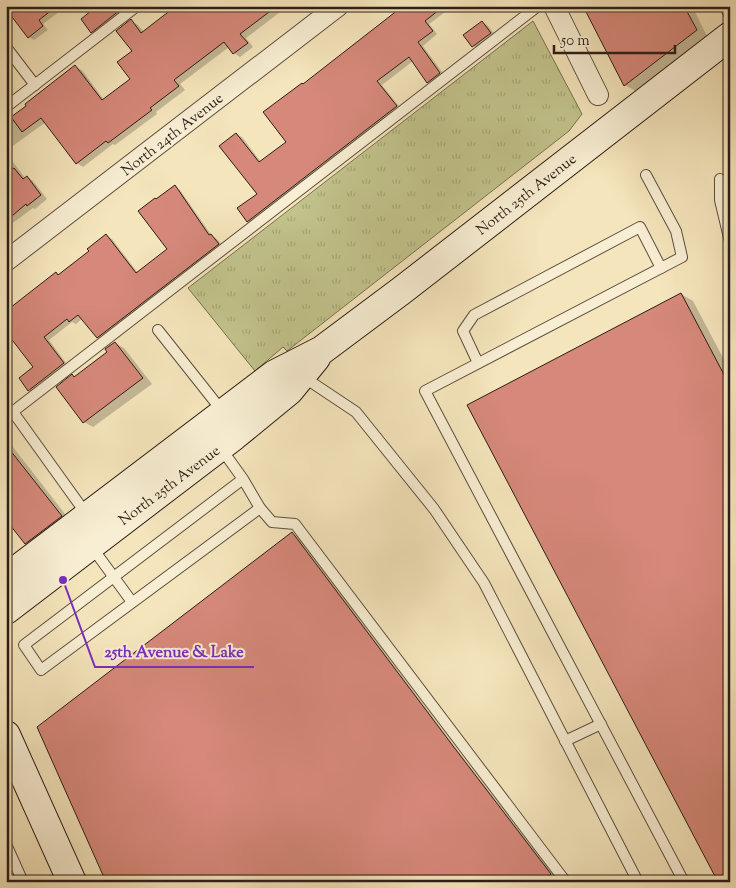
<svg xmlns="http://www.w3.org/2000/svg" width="736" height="888" font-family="'Sorts Mill Goudy',serif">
<defs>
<pattern id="grass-tufts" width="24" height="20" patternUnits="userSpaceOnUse" patternTransform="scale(1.25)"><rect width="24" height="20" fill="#c2c38c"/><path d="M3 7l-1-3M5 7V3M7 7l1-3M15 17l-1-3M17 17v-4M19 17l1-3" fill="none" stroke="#a7a778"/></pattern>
</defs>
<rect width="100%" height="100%" fill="#f5e5bc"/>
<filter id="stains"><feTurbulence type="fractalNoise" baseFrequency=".004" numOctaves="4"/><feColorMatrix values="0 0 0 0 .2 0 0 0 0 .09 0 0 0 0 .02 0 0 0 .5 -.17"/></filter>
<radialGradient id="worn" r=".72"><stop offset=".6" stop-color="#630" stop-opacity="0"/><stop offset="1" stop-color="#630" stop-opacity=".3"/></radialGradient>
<polygon fill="url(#grass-tufts)" stroke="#777050" points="533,21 582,114 569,131 287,351 283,347 255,371 188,288"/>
<g fill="#0003">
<polygon points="6,6 67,6 43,24 48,30 34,40 29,37"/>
<polygon points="99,6 136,6 97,35 92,32"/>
<polygon points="173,6 288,6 246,38 253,47 240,57 234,53 229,47 180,84 185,90 156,112 157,114 115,145 113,144 83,167 77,163 46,122 10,148 11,150 7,154 25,178 27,177 33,181 47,199 35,209 33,208 6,228 6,119 8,121 28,106 75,67 82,70 104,100 132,79 134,51 131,21 138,25 144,32 175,9"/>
<polygon points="405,6 453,6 429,24 437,34 423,46 445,76 433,85 428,82 413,61 382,85 402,110 254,224 248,221 258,194 236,134 242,137 261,162 288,142 303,85"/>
<polygon points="584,6 692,6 708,38 637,92 625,85"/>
<polygon points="482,22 488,26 496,36 479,49 473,46"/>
<polygon points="175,187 180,190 212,236 217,239 224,248 103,341 97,337 83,318 76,324 72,322 49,340 69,367 35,393 29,390 21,378 35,367 56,273 59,275 91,252 106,236 112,239 138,273 169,249 156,200"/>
<polygon points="681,294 693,301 730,371 730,882"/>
<polygon points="115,343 124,348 152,384 93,427 84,422 58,387 72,376 75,378 109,352"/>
<polygon points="6,399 18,414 13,418 11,424 6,427"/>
<polygon points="6,438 72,523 37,550 26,543 6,518"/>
<polygon points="292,533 298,537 458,751 556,878 551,882 108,882"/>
<polygon points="6,847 21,882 6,882"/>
</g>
<g fill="#d6887a" stroke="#2c1d14">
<polygon points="6,6 57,6 39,20 43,26 28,38 6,9"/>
<polygon points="97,6 125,6 91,33 81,19"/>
<polygon points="176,6 277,6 240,34 248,43 233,54 224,42 174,80 179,86 150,108 152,110 108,143 106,141 76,164 41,118 22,132 11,117 26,106 25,104 75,65 102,100 130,79 117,62 132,51 116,31 131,19 141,33"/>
<polygon points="403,6 444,6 425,21 433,31 418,42 440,73 427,83 409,57 377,81 397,106 247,222 237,208 257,194 219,146 236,133 259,162 286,142 263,112 302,83 303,84"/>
<polygon points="583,6 684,6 697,30 624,86"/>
<polygon points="482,21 491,33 472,47 463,35"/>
<polygon points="14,168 23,179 27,176 41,195 27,206 26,204 12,216 6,209 6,173"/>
<polygon points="175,185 209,235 211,234 219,244 97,338 78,315 69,322 67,319 44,337 64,363 28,391 19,378 33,367 6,332 6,311 56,272 58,275 89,251 87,249 106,234 136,273 167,249 138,211 155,198 156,199"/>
<polygon points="681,293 730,386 730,882 718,882 467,405"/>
<polygon points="115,342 143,378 83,423 56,387 72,374 74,377 107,352 105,349"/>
<polygon points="6,445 62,516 25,544 6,520"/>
<polygon points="292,532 453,746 551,874 541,882 106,882 37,727"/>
</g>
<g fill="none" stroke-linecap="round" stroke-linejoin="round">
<defs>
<g id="lane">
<polyline points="6,47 35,85"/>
<polyline points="6,107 137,6"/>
<polyline points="646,175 676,231 682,257 425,391 684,882"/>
<polyline points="720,179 720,200 730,242"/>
<polyline points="158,330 223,412"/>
<polyline points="478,363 463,331 474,315 640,227 661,268"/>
<polyline points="302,376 356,412 434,509 484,583 638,882"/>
<polyline points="13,412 87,515"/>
<polyline points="6,417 538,6"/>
<polyline points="220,447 243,479 24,645 41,670 260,508 243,479"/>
<polyline points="260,508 272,522 295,524 566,882"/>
<polyline points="91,546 132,602"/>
<polyline points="565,741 601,724"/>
<polyline points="6,844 23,882"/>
</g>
<g id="street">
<polyline points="554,6 598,95"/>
<polyline points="6,261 338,6"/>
</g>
<g id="secondary">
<polyline points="6,578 275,374 322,350 401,291 730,36"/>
<polyline points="6,610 234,436 289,391 316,358"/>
<polyline points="6,735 72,882"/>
</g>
</defs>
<use href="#lane" stroke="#5e4f3e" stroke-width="12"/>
<use href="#street" stroke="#5e4f3e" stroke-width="22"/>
<use href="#secondary" stroke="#2c1d14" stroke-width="30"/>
<use href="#lane" stroke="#f8eed3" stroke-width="10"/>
<use href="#street" stroke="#f8eed3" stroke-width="20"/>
<use href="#secondary" stroke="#f8eed3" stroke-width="28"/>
<defs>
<polyline id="rail" points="721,6 730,23"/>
</defs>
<use href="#rail" stroke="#2c1d14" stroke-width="5.5"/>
<use href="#rail" stroke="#f8eed3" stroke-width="4" stroke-dasharray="11" stroke-linecap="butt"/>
</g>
<g text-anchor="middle" stroke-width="4" stroke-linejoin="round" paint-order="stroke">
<g font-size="15" fill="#2c1d14" stroke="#f8eed3">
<text transform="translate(172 134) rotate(-38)" y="5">North 24th Avenue</text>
<text transform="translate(526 194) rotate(-38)" y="5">North 25th Avenue</text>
<text transform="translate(169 485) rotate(-37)" y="5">North 25th Avenue</text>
</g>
</g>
<path fill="none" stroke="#7b2cbf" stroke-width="2" d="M63 580L95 667H254"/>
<circle fill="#7b2cbf" stroke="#f8eed3" stroke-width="2" cx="63" cy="580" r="5"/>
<g font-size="16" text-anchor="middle" font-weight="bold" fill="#7b2cbf" stroke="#f8eed3" stroke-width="4" stroke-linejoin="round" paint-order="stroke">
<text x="174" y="657">25th Avenue &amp; Lake</text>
</g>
<rect width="736" height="888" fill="none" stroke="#f5e5bc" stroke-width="25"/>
<rect x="8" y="8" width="721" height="873" fill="none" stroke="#2c1d14" stroke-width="2.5"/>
<rect x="12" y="12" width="711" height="863" fill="none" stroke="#2c1d14"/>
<path d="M554 45v8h121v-8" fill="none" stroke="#2c1d14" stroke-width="2.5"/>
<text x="561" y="45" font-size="15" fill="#2c1d14" stroke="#f8eed3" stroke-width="4" paint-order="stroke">50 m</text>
<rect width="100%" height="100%" filter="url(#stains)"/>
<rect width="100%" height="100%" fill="url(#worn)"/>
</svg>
